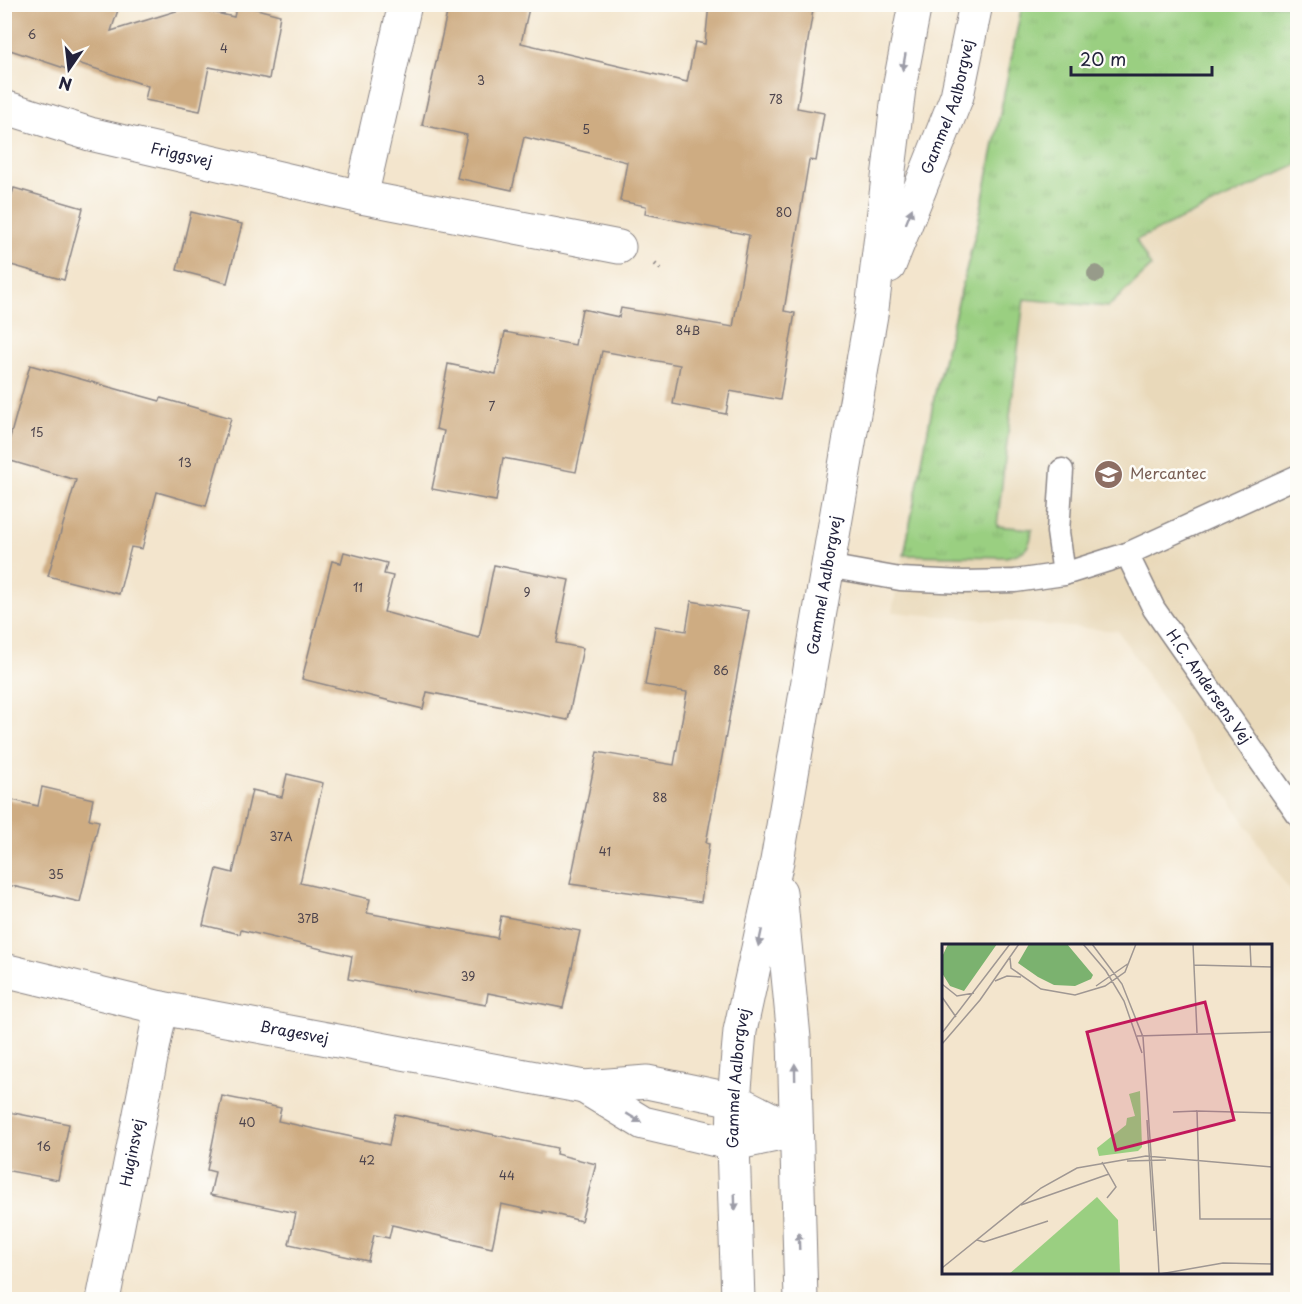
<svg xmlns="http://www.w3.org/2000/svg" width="1302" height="1304" font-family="'Playpen Sans',sans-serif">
<defs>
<pattern id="grass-tufts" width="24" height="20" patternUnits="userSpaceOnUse" patternTransform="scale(1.5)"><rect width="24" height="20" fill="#9acf81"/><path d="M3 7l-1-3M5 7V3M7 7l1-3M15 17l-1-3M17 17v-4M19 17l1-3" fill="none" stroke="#84b170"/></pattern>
</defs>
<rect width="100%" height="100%" fill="#fdfcf7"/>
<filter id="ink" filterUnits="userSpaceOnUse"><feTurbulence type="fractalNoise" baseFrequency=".0167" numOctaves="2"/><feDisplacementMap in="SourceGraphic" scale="12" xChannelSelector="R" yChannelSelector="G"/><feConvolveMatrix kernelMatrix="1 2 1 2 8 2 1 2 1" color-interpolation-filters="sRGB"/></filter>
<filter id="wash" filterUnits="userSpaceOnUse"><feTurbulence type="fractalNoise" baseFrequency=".008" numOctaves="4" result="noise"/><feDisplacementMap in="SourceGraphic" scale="24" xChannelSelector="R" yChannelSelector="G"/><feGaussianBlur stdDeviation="1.35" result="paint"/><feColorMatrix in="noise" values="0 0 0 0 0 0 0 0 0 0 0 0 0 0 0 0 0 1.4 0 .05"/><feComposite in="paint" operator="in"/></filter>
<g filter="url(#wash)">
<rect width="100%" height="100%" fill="#f3e5cd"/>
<polygon fill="#e9d9ba" points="1022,5 1297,5 1297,902 1118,631 892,612 935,393 978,223"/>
<path fill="url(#grass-tufts)" stroke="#5e785e" stroke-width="1.5" d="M1022,5H1297V165L1136,240L1151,267L1108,307L1024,299L997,526L1032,529C1031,548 1025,553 1006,557L904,555L935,393L978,223Z"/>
<g id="blocks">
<g fill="#ceac82">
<polygon points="4,4 120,4 111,31 189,7 234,17 237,4 280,15 269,79 209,67 200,111 145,100 148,86 69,60 67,69 4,48"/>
<polygon points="449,4 530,4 521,43 687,82 695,42 705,44 709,4 814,4 797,108 824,113 816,161 809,160 784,311 795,313 780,400 730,391 726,414 673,404 680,365 602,351 576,472 503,458 496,501 432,489 444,431 436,429 448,364 496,374 505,332 575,345 582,309 619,317 621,308 733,327 749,235 645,214 646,206 620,201 627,162 524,137 512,190 457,178 467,135 422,125"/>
<polygon points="14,188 83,208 64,280 4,263 4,219"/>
<polygon points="191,212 242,224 227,283 177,270"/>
<polygon points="30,365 160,401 161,398 231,418 206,506 157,492 142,549 131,547 119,594 48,576 76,480 4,459"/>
<polygon points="344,552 387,563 384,574 393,576 384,612 479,638 494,565 569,580 556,643 583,648 568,720 427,692 423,709 302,679 332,561 341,563"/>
<polygon points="691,601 749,611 706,843 709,844 701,902 570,884 597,752 674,765 687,692 645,685 655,626 686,631"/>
<polygon points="287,774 323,783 300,883 370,899 367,913 497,938 501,916 580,931 563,1008 488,993 486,1005 348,979 352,956 241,930 240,934 203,925 217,869 233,873 252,790 282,797"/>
<polygon points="42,787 93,799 89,819 99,821 80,902 4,884 4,798 38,806"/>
<polygon points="222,1096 281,1108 278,1121 389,1145 395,1114 557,1148 556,1154 596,1164 581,1221 543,1211 543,1213 501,1204 492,1248 392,1225 389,1238 374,1235 368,1261 289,1244 296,1213 210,1195 215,1172 207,1170"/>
<polygon points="4,1111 69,1124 58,1180 4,1170"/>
</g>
</g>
</g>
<g filter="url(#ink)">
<use href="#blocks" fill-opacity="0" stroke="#8a8484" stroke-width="1.5"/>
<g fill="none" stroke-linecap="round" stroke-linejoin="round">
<defs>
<g id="service">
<polyline points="1062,470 1058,532 1064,574"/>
<path id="s1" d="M1127,554L1154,609L1298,815"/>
<polyline points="827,566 900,579 963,582 1015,581 1064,574 1127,554 1298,476"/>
</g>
<g id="minor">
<path id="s2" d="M4,107L90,134L361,197L405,4"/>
<polyline points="361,197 619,247"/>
<path id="s3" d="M4,970L161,1008L584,1087L647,1082L734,1100L795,1131"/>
<polyline points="584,1087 643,1123 733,1144 795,1131"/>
<path id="s4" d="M103,1300L161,1008"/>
</g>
<g id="tertiary">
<path id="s5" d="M889,266L957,96L976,4"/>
<polyline points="780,892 794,1038 801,1300"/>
<path id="s6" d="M738,1300L733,1144L734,1100L740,1031L777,861L872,309L899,88L915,4"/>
</g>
</defs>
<use href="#service" stroke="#8a8484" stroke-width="25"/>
<use href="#minor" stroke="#8a8484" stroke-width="35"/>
<use href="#tertiary" stroke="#8a8484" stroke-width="35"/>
<polyline stroke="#8a8484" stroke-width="4" stroke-dasharray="1.5 4.5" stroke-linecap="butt" points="655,264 662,270"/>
<use href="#service" stroke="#fff" stroke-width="22"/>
<use href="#minor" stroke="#fff" stroke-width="33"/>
<use href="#tertiary" stroke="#fff" stroke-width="33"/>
</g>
<circle fill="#979b8a" cx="1096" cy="274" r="9"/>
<defs><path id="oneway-solid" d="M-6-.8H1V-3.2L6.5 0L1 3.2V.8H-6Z" transform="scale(1.5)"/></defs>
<g fill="#9c9ca7">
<use href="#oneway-solid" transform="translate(904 62) rotate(100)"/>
<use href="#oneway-solid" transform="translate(909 216) rotate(-68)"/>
<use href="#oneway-solid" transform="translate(760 938) rotate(102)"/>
<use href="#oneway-solid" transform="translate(795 1072) rotate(-91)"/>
<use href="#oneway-solid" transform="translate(634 1118) rotate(31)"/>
<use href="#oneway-solid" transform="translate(735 1202) rotate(88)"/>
<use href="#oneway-solid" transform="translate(799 1241) rotate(-92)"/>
</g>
</g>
<defs>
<symbol id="school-disc" viewBox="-11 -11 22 22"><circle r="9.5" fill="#8d6e63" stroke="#fdfcf7"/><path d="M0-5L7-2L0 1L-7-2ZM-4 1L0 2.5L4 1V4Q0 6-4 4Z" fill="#fff"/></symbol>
</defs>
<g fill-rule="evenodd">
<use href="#school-disc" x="1092" y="458" width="33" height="33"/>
</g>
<g text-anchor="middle" stroke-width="5" stroke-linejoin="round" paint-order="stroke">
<g font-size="12" fill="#4d444d">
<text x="32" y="39">6</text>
<text x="224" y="53">4</text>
<text x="481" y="85">3</text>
<text x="776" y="104">78</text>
<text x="586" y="134">5</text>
<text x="784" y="217">80</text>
<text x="688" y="335">84B</text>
<text x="492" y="411">7</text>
<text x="37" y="437">15</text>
<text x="185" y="467">13</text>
<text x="358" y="592">11</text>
<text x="527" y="597">9</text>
<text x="721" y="675">86</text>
<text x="660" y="802">88</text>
<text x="281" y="841">37A</text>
<text x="605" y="856">41</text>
<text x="56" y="879">35</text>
<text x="308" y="923">37B</text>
<text x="468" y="981">39</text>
<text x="247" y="1127">40</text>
<text x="44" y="1151">16</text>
<text x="367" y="1165">42</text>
<text x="507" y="1180">44</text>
</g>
<g font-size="15" fill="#22223b" stroke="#fdfcf7">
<text dy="5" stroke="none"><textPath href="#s5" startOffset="170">Gammel Aalborgvej</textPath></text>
<text dy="5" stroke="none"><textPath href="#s2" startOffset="184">Friggsvej</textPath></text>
<text dy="5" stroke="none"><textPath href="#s6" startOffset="723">Gammel Aalborgvej</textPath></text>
<text dy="5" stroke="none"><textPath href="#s1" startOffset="156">H.C. Andersens Vej</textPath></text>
<text dy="5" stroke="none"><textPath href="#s3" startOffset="297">Bragesvej</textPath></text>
<text dy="5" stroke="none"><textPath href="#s6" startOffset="222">Gammel Aalborgvej</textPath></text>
<text dy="5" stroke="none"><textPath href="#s4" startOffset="150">Huginsvej</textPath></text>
</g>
<g font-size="15" fill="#785e54" stroke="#fdfcf7" text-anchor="start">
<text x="1130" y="479">Mercantec</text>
</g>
</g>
<g transform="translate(942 944)">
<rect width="330" height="330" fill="#f3e5cd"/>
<path d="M198,147L200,203L196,207L157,212L155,204L184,181L185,174L193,172L187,150Z" fill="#9acf81"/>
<path d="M6,0H55L22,47L8,42L0,29V13ZM87,0H125L151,31L149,35L133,42L112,41L96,33L76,19Z" fill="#7bb26f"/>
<path d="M155,253L176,276L178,330H67Z" fill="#9acf81"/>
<path fill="none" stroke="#9f9793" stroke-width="1.5" d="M141,0L164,27L182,57L200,109M150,0L180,40L201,93L216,312M251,0L255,89M308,0L309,22M68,14L69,24L99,45L133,51L163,42L183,28L194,0M252,21L330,23M53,37L65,32L79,33M0,40L15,52L32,49M154,42L187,19M0,53L14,73M0,89L68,0M195,92L330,88M0,100L38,56L77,0M231,168L255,167M330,169L255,167L258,275H330M205,176L212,287M185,217L224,216M160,218L174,243L165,254M79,261L167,230M35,296L42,298L106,277M216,311L217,330M0,324L99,244L135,224L204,212L330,223M218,330L281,319L330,320"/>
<path fill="#c2185b" fill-opacity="0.15" stroke="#c2185b" stroke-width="3" d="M263,58L292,176L174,206L145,88Z"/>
<rect width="330" height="330" fill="none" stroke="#22223b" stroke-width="3"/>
</g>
<rect width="1302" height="1304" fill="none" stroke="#fdfcf7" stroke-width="24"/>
<g transform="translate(69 69) rotate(194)" stroke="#fdfcf7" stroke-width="4.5" paint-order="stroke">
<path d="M0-4.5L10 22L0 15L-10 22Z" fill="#22223b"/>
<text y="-9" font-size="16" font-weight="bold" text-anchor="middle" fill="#22223b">N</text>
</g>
<path d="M1071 66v9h141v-9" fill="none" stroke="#22223b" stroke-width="3"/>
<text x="1080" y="66" font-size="18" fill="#22223b" stroke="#fdfcf7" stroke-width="4.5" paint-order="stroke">20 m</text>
</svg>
